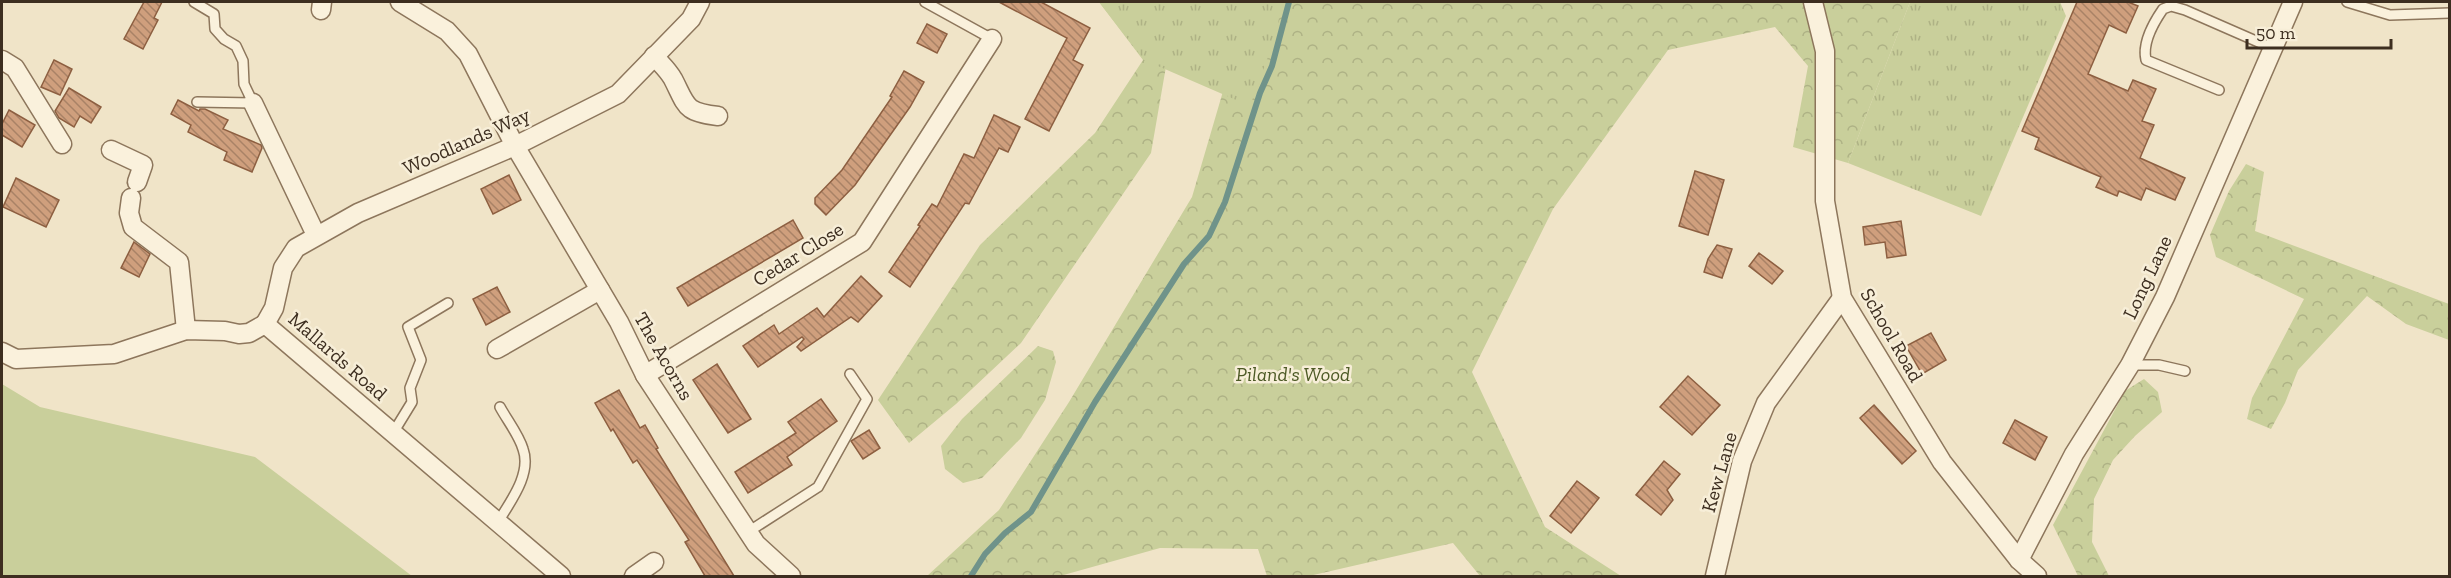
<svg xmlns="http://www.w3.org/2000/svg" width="2451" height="578" font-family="'Zilla Slab',serif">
<defs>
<pattern id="forest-crowns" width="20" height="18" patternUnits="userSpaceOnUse" patternTransform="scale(1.5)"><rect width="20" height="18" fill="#c9cf9b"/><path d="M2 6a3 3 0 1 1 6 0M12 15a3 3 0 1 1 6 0" fill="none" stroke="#aeb285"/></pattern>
<pattern id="park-tufts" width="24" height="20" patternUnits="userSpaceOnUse" patternTransform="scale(1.5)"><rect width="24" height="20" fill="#c9cf9b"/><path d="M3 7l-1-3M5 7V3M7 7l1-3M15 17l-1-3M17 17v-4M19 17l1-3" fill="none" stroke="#aeb285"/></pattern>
<pattern id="building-back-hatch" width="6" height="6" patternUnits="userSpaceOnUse" patternTransform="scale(1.5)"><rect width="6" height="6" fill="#cf9f7d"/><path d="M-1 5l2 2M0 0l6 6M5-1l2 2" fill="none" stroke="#a98266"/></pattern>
</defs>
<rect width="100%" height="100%" fill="#f0e4c8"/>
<polygon fill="#c9cf9b" points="2,384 40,407 255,457 412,576 2,576"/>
<g fill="url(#forest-crowns)">
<polygon points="1099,2 1168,55 1151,153 1021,343 956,404 909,443 878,400 980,245 1095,133 1143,60"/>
<polygon points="1244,2 1910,2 1848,163 1793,147 1808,66 1775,27 1668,50 1553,209 1472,372 1545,527 1621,576 1480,576 1453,543 1309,576 1267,576 1258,549 1160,548 1060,576 927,576 999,510 1069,402 1192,197 1236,47"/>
<polygon points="2246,164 2264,172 2255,231 2449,304 2449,340 2406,324 2367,296 2298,370 2285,403 2271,429 2247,419 2252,398 2304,299 2216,257 2210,235 2229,191"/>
<polygon points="1038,346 1053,351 1056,362 1045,400 1021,438 982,478 963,483 945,469 941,446 962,419"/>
<polygon points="2144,379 2158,392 2162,412 2135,436 2113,460 2094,499 2092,542 2109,576 2078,576 2053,525 2125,391"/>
</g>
<g fill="url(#park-tufts)">
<polygon points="1099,2 1281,2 1277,32 1250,106 1144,60"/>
<polygon points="1910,2 2060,2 2066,16 1981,216 1848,163"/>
</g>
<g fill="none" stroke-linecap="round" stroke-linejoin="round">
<polyline stroke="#6f938a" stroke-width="6" points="971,576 985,554 1005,533 1031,512 1095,402 1184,264 1209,236 1225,202 1260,93 1272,66 1289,2"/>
</g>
<g fill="url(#building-back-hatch)" stroke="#8d5f41" stroke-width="1.5">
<polygon points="144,2 162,2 154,18 158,20 143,49 124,39"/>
<polygon points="999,2 1041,2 1090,28 1073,60 1083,65 1049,131 1025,119 1067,38"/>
<polygon points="2077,2 2128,2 2138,6 2126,33 2109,25 2088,74 2128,91 2133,80 2156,89 2142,121 2154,125 2140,158 2185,178 2175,200 2146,188 2141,200 2119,191 2117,196 2096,187 2101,177 2035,149 2039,138 2022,131"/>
<polygon points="927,24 947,34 937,53 917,43"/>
<polygon points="54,60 72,69 60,95 41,87"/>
<polygon points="904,71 924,82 910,107 855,185 826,215 815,204 815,198 842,170 892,97 890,96"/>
<polygon points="69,88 101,107 91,123 80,116 74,127 59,118 55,111"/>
<polygon points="178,100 199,111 200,109 205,109 228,120 223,129 261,145 262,148 252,172 224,160 227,152 188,132 191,125 171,114"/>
<polygon points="9,110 35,125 22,147 2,135 2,124"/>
<polygon points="994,115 1020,127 1008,152 999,148 969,204 965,203 910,287 889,272 920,226 918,225 932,204 937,207 964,154 974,158"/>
<polygon points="1695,171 1724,180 1708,235 1679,226"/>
<polygon points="509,175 521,200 493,214 481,189"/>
<polygon points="16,178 59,200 46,227 3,207"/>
<polygon points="793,220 803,238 688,306 677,288"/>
<polygon points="1901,221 1906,255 1887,258 1885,242 1865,245 1863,227"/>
<polygon points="134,242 150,254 139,277 121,268"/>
<polygon points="1717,245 1732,249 1722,278 1704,272 1708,259"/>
<polygon points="1759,253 1783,271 1772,284 1749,266"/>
<polygon points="861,276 882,296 858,322 851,317 801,351 797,347 804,339 802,337 758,367 743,346 774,325 779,334 817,308 824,317"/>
<polygon points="497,287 510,312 486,325 473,299"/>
<polygon points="1931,333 1946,360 1922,374 1906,346"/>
<polygon points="717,364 751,419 728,433 693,380"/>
<polygon points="1688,376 1720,405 1692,435 1660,407"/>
<polygon points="619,390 640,428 645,425 658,448 656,449 734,576 705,576 685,542 689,540 637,460 633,463 613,429 611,431 595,403"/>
<polygon points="821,399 837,421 787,457 792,465 748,493 735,472 796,433 788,422"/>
<polygon points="1874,405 1916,451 1902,464 1860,418"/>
<polygon points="2015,420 2047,437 2035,460 2003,443"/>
<polygon points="869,430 880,448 863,459 851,441"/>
<polygon points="1664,461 1680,474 1667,490 1673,500 1661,515 1636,495"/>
<polygon points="1577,481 1599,498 1571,533 1550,516"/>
</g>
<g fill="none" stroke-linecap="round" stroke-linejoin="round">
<defs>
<g id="service">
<polyline points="194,2 214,14 215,29 224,39 236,46 243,61 244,84 253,103 197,102"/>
<polyline points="925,2 992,39"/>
<polyline points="2347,2 2390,15 2450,13"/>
<path d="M2219,90L2146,60C2142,43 2154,22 2163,9L2171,6L2185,10L2272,48"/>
<polyline points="2130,365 2159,365 2185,371"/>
<polyline points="393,433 412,402 410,388 421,360 408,327 448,303"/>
<path d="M498,522C510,502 532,474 523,449C519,435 507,420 500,407"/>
<polyline points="748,532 818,487 867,399 850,374"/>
</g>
<g id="minor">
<polyline points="400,2 447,31 468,54 515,146 619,322 645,375 756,544 791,576"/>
<polyline points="1813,2 1825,51 1825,201 1842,298 1942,462 2019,560 2037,576"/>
<polyline points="321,10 322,2"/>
<path d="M654,56C661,64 668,70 673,79C687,106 684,112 718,116"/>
<polyline points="2,60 15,68 62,144"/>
<polyline points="253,103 316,235"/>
<polyline points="111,150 143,165 137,182"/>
<polyline points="131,198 129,213 133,227 179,262 186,330"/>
<polyline points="265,324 274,308 283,268 296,248 358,213 515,146 618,94 691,19 700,2"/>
<polyline points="497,349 600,290"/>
<polyline points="2,352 16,359 114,354 186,330 225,331 239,334 249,333 265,324 561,576"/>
<polyline points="645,375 862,242 992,39"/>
<polyline points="2019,560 2074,454 2130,365 2165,297 2293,2"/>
<polyline points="634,576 654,562"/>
<polyline points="1715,576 1742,461 1766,403 1842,298"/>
</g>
</defs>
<use href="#service" stroke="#8d765c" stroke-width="12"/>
<use href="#minor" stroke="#8d765c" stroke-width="21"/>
<use href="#service" stroke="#faf1dc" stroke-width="9"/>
<use href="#minor" stroke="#faf1dc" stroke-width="18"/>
</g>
<g text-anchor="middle" stroke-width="5" stroke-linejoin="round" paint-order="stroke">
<g font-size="20" fill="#3d2e20" stroke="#f7eed8">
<text transform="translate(466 141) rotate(-24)" y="7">Woodlands Way</text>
<text transform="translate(798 254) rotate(-32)" y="7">Cedar Close</text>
<text transform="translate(2147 277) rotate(-65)" y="7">Long Lane</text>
<text transform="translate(1892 335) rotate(60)" y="7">School Road</text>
<text transform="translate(338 356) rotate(41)" y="7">Mallards Road</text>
<text transform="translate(664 356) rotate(60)" y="7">The Acorns</text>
<text transform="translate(1719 472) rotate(-74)" y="7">Kew Lane</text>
</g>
<g font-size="20" font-style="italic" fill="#4d5a26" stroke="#f7eed8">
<text x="1293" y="381">Piland's Wood</text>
</g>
</g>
<rect width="2451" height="578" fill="none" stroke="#3d2e20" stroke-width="6"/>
<path d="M2247 39v9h144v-9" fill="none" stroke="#3d2e20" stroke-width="3"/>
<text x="2256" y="39" font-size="18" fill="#3d2e20" stroke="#f7eed8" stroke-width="4.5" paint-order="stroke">50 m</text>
</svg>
